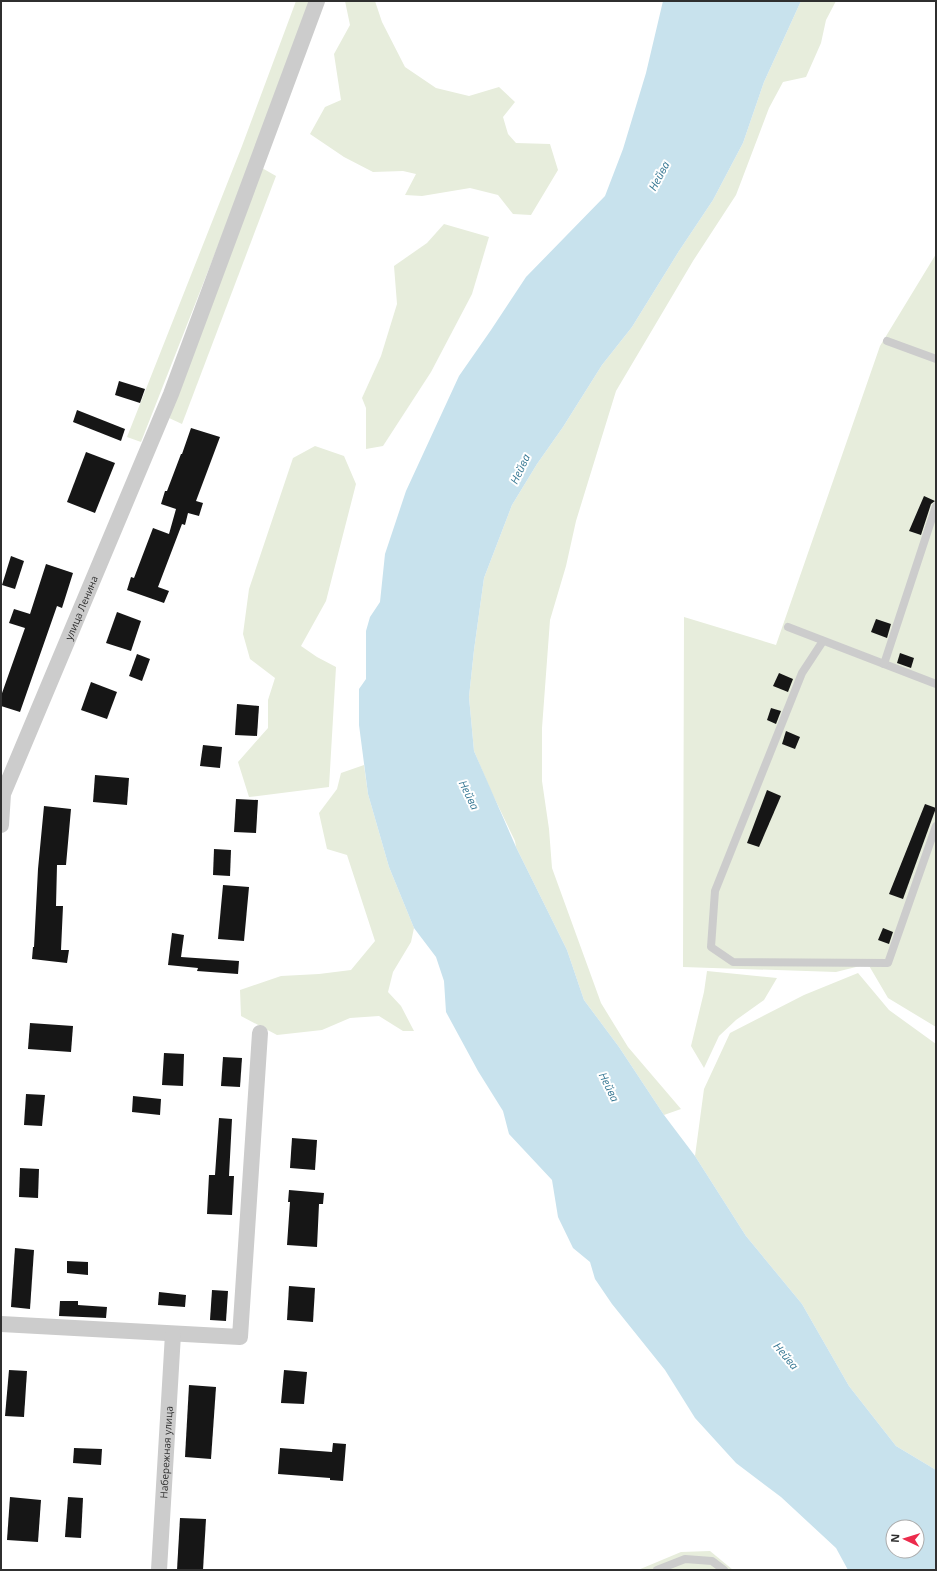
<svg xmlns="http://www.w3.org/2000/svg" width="937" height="1571" font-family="'Open Sans',sans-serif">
<rect width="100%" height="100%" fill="#fff"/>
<g fill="#e7eddc">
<polygon points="296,1 310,1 223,233 141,442 127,437 242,146"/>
<polygon points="345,1 375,1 382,22 405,67 436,88 469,96 499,87 515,102 503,117 508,134 516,143 550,144 558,170 531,215 513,214 498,195 470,188 422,196 405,195 416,174 403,171 373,172 344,157 310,134 325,107 341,100 334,54 350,25"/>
<polygon points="801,1 836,1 826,20 821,43 806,77 783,82 769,108 736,195 693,261 616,391 576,521 566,566 550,620 542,728 542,781 549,829 552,868 601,1003 628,1047 681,1109 664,1115 619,1047 584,1000 567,950 516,847 515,841 491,791 474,751 469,697 474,650 484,578 512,505 537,464 563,427 602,365 632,327 679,251 713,200 743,143 764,82"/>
<polygon points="262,168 276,176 182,424 169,418"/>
<polygon points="444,224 489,237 472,294 431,372 383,446 366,449 366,408 362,398 381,356 397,304 394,266 427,243"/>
<polygon points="936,254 936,1027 888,998 868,964 836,972 683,967 684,617 776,645 880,346"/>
<polygon points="315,446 344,456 356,484 326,601 301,646 317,657 336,667 329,787 249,797 238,762 268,728 268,700 275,678 250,659 243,634 249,589 293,458"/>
<polygon points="364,765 368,794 389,867 414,928 411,942 393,972 388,992 401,1006 414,1031 403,1031 379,1016 350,1018 322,1030 277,1035 241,1016 240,990 281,976 319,974 351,970 375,941 347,855 327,849 319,813 337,789 341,773"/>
<polygon points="707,971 777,978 764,1000 736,1020 719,1036 704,1068 691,1046 704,992"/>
<polygon points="858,973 889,1010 936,1044 936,1470 896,1446 849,1386 802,1304 746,1236 695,1156 704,1089 730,1033 804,995"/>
<polygon points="710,1551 733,1570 638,1570 681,1552"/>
</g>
<path fill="#c8e2ed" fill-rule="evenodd" d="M663,1H801L764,82L743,143L713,200L679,251L632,327L602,365L563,427L537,464L512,505L484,578L474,650L469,697L474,751L516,847L567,950L584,1000L619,1047L664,1115L695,1156L746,1236L802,1304L849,1386L896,1446L936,1470V1570H848L836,1548L781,1497L736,1463L695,1418L665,1370L612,1304L595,1279L590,1262L573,1248L558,1217L552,1180L509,1134L503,1111L478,1071L446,1012L444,981L436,957L414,928L389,867L368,794L359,725V689L366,679V631L370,617L380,602L385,554L406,491L459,376L491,330L526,277L605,196L623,149L646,73ZM893,1527H917V1551H893Z"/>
<g fill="#161616">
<polygon points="119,381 145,389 140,403 115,395"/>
<polygon points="77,410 125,429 121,441 73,422"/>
<polygon points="191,428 220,437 196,501 203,503 199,516 188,513 185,525 182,524 158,587 169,591 164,603 127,590 131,577 134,578 153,528 169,534 176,509 161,504 165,491 167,491 181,454 182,454"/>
<polygon points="86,452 115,463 95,513 67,502"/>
<polygon points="924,496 935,501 931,504 921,535 909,531"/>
<polygon points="11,556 24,561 15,589 2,585"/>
<polygon points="46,564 73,573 62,608 57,606 20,712 1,706 1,696 25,628 9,623 14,609 30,614"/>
<polygon points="117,612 141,621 131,651 106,643"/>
<polygon points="876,619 891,624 887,638 871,632"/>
<polygon points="900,653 914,658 911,668 897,663"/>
<polygon points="137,654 150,659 142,681 129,676"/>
<polygon points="779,673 793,679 788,692 773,686"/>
<polygon points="91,682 117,692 107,719 81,710"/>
<polygon points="237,704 259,706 257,736 235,735"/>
<polygon points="771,708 781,711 776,724 767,720"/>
<polygon points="786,731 800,737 795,749 782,744"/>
<polygon points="203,745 222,747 220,768 200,766"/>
<polygon points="95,775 129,778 127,805 93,802"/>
<polygon points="767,790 781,796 759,847 747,843"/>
<polygon points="236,799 258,800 256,833 234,832"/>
<polygon points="925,804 936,808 903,899 889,894"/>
<polygon points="44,806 71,809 66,865 57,865 56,906 63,906 61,950 69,950 67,963 32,959 33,947 34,947 38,869"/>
<polygon points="214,849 231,850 230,876 213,875"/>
<polygon points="223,885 249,887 244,941 218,939"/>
<polygon points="883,928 893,932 889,944 878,940"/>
<polygon points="172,933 184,935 181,957 239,961 238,974 197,971 198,968 168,965"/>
<polygon points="30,1023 73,1026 71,1052 28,1049"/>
<polygon points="164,1053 184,1054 183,1086 162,1085"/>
<polygon points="223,1057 242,1058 240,1087 221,1086"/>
<polygon points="26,1094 45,1095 42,1126 24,1125"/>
<polygon points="133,1096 161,1099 160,1115 132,1112"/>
<polygon points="219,1118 232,1119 229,1176 234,1176 232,1215 207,1214 209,1175 215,1175"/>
<polygon points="292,1138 317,1140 315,1170 290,1168"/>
<polygon points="20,1168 39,1169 38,1198 19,1197"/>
<polygon points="289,1190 324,1193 323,1204 319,1204 317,1247 287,1245 290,1202 288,1202"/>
<polygon points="15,1248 34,1250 30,1309 11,1307"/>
<polygon points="67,1261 88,1262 88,1275 67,1273"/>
<polygon points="289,1286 315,1288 313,1322 287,1320"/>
<polygon points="212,1290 228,1291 226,1321 210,1320"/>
<polygon points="159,1292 186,1295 185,1307 158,1305"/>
<polygon points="60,1301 78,1301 78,1305 107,1307 106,1318 59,1316"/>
<polygon points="9,1370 27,1371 24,1417 5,1416"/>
<polygon points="284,1370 307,1372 304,1404 281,1403"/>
<polygon points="189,1385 216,1387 211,1459 185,1457"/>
<polygon points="333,1443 346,1444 343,1481 330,1480 330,1478 278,1474 280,1448 332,1452"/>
<polygon points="74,1448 102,1449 101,1465 73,1463"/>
<polygon points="10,1497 41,1500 38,1542 7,1540"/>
<polygon points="68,1497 83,1498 81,1538 65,1537"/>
<polygon points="180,1518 206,1519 203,1570 177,1570"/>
</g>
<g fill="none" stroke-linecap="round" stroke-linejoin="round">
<g stroke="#ccc" stroke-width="8">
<polyline points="887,341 936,359"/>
<polyline points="788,627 936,684"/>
<polyline points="823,641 802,673 715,891 711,947 733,962 888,963 936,826"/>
<polyline points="884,664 936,506"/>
<polyline points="657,1570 685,1559 712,1561 724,1570"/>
</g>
<g stroke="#ccc" stroke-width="16">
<path id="s1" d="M1,825L3,794L171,394L317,1"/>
<polyline points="1,1324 240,1337 260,1033"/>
<path id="s2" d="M159,1570L173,1334"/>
</g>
</g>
<g text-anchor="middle" stroke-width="4" stroke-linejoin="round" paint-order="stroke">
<g font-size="10" fill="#2f2f2f" stroke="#fff">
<text dy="4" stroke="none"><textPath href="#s1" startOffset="233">улица Ленина</textPath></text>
<text dy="4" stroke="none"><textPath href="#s2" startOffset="118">Набережная улица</textPath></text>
</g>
<g font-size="11" font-style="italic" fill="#3a7a95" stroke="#fff">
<text transform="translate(659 176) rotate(-62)" y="4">Нейва</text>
<text transform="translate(520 469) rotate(-65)" y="4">Нейва</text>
<text transform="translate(469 795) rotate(64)" y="4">Нейва</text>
<text transform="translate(609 1087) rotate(64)" y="4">Нейва</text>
<text transform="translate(786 1356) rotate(50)" y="4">Нейва</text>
</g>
</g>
<rect width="937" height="1571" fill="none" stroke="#2f2f2f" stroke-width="4"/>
<g transform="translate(905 1539) rotate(274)"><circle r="19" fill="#ffffff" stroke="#acacac"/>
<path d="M0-3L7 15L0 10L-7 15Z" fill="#ec2b4c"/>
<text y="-6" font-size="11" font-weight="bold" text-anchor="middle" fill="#2f2f2f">N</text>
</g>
</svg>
